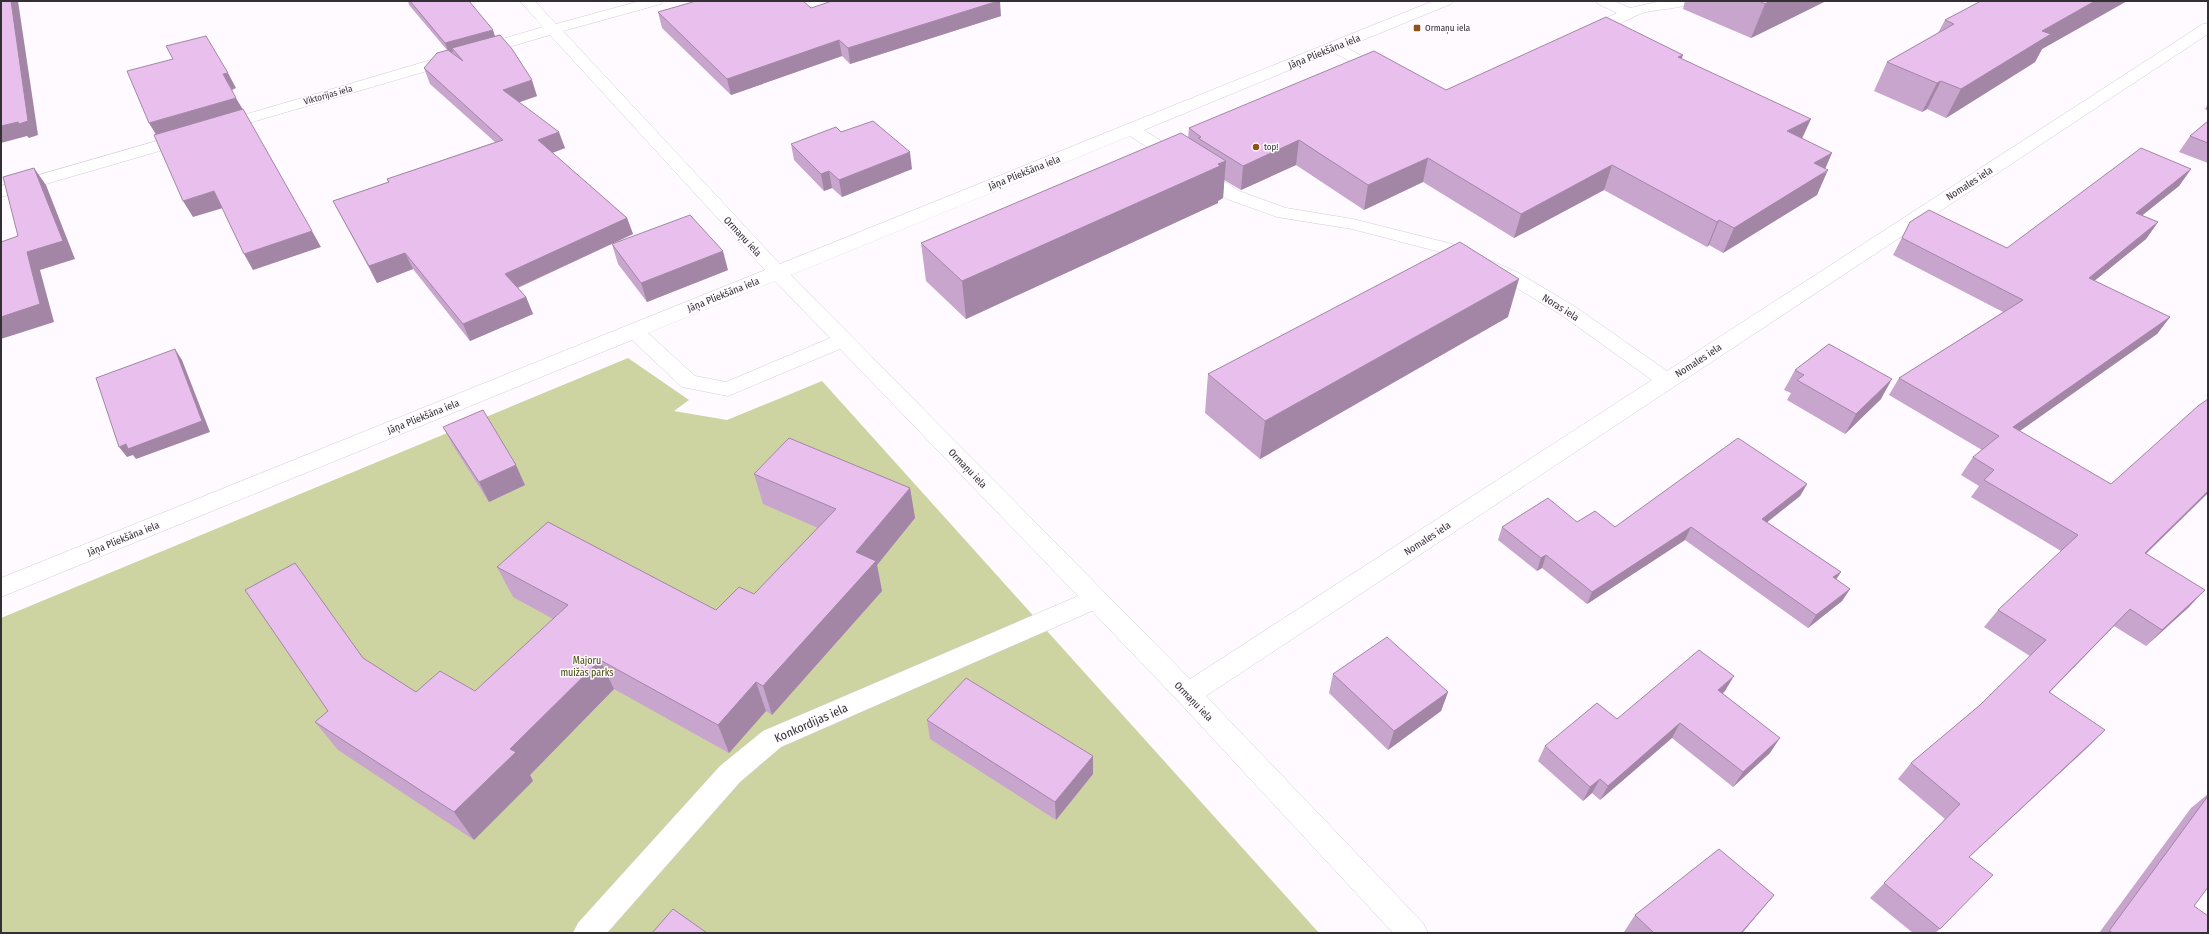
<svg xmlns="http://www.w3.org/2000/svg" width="2209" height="934" font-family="'Fira Sans Condensed',sans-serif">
<rect width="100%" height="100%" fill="#fffaff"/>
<polygon fill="#ced4a1" points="628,358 689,400 674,411 727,420 822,381 1319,933 1,933 1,618"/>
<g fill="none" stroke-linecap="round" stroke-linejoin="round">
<defs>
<g id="minor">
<path d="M520,1H535L556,24L640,1H663L661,4L563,31L780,264L1433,1H1453L1451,4L1346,47L1387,70L1390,73L1387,76H1377L1333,52L1144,130L1239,191L1286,208L1353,219L1452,244L1517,272L1574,306L1667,371L2203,24L2208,23V34L1206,696L1423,923L1428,933H1393L1179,702L1092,611L781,747L740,782L607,933H573L578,923L720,766L763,731L1078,596L840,349L728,396L682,387L632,340L1,597V578L765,270L550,35L225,130H213L211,127L213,124L543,27ZM1130,136L1227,199L1277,217L1352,229L1440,252L1503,280L1560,314L1652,380L1190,679L791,275ZM775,281L830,338L726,382L695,376L648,333Z"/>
<path d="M1596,1H1614L1630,8L1661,1H1693C1687,9 1654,9 1643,13C1627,18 1595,40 1580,36L1578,33L1580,30L1617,13L1598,4Z"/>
<polygon points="188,132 194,133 196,137 194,141 1,197 1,186"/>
</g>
</defs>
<use href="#minor" stroke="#d3ced3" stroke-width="1"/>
<use href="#minor" fill="#fff" fill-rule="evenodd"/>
</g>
<g fill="#c8a5cc">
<polygon points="408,1 469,1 495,36 537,96 519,102 565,148 552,153 627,218 633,234 518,288 526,297 533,314 470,341 413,269 377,283 333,201 388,182 387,179 495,142 430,84 424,68 447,50 409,5"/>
<polygon points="1685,1 1826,1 1751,38 1683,9"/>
<polygon points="1981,1 2127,1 2042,49 2035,62 1946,118 1927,109 1922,112 1874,91 1887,62 1938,33 1945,20"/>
<polygon points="811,8 1001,16 850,64 842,56 731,95 662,28 658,12"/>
<polygon points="1446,90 1802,138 1825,169 1817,195 1723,253 1709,245 1707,247 1604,190 1514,238 1423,182 1364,210 1296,165 1241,190 1224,180 1223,198 1218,201 1218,203 966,319 926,281 921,243 1188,138 1189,128"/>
<polygon points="2208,104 2208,111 2205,109"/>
<polygon points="2208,121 2208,163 2179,152 2190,136"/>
<polygon points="841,132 912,169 842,197 832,188 824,191 794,160 791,144"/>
<polygon points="2191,169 2179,186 2142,215 2158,222 2146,239 2094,281 2170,317 2157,334 2019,431 2111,484 2208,399 2208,493 2146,554 2189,607 2146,646 2114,626 2050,692 2089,746 1969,857 1940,929 1935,933 1913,933 1870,898 1945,819 1898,779 1911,763 1980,705 2030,656 1984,627 1998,610 2061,551 1971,497 1979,486 1961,475 1973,457 1982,450 1889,395 1899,378 2003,312 1893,255 1910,222 2007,248"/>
<polygon points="612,244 728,270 647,302 618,264"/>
<polygon points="1508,317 1260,459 1205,413 1208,374"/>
<polygon points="1795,370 1881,399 1845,434 1787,400 1791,393 1784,390"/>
<polygon points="443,427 525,485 489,502 454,447"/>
<polygon points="754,474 910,488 915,518 877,565 882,591 772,715 766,711 729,753 614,689 530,775 533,781 474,840 338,750 315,722 328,711 363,658 416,692 475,691 553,619 513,597 497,567 716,610 754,594 818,528 763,504"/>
<polygon points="1807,484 1800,496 1767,522 1841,572 1836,579 1850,589 1842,601 1808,628 1685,540 1587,604 1542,568 1537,571 1498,540 1502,527 1577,522 1615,527"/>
<polygon points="1333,674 1448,692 1441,711 1388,750 1329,693"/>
<polygon points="1725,691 1723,693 1770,753 1733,787 1672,738 1600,800 1592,793 1583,801 1538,761 1545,746 1617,719"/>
<polygon points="927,720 1093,756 1093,774 1056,820 930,739"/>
<polygon points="2208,794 2208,887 2194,906 2208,933 2099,933 2191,808"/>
<polygon points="1774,895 1742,933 1625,933 1624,932 1635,915"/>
</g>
<g fill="#a386a6">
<polygon points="11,1 18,1 38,135 29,138 27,136 1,143 1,126 18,122"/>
<polygon points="998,1 1000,1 1001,16 850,64 848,48"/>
<polygon points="1770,1 1826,1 1751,38 1765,4"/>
<polygon points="2095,1 2127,1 2042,49 2035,62 1946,118 1961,89 2042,31"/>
<polygon points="493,30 496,39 452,48 453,52 449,53 445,43"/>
<polygon points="839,40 842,56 731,95 727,79"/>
<polygon points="1683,55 1675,78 1678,57"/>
<polygon points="228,73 236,88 232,90 223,74"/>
<polygon points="532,80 537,96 509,106 503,90"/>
<polygon points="1941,81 1927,109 1922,112 1937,83"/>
<polygon points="236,98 245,113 158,138 149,123"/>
<polygon points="1811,119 1800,143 1787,131"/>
<polygon points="559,132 565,148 544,156 538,140"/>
<polygon points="1299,140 1296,165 1241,190 1243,166"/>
<polygon points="910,152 912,169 842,197 839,180"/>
<polygon points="1832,153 1823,174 1828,170 1817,195 1723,253 1734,228 1814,163"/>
<polygon points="1428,158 1423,182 1364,210 1368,185"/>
<polygon points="1226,161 1223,198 1218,201 1218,203 966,319 962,281"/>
<polygon points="1612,165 1604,190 1514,238 1521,214"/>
<polygon points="34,168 46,185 75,259 40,270 54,322 1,339 1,317 27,252"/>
<polygon points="2191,169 2179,186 2124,230 2136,213"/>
<polygon points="829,171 832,188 824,191 821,174"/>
<polygon points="214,191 223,208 193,217 183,201"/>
<polygon points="627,218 633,234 512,290 505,274"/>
<polygon points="1719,220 1709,245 1707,247 1717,222"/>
<polygon points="2158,222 2146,239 2077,295 2089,278"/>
<polygon points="312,231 321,247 253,270 244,254"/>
<polygon points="723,251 728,270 647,302 641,283"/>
<polygon points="405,253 413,269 377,283 369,266"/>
<polygon points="1519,279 1508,317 1260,459 1265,421"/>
<polygon points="526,297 533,314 470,341 463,324"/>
<polygon points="2170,317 2157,334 2000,445 2013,427"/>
<polygon points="175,349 182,360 210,432 136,459 133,455 127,457 119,447 126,444"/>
<polygon points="1892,379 1881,399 1845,434 1856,414"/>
<polygon points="516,465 525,485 489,502 479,482"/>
<polygon points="1807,484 1800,496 1755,532 1762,519"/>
<polygon points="910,488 915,518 877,565 882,591 772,715 763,686 856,552"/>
<polygon points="2208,491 2208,493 2129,570 2145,553"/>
<polygon points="1691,527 1685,540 1587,604 1592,592"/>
<polygon points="1546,555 1542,568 1537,571 1541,558"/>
<polygon points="1841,572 1833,584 1833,577"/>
<polygon points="1850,589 1842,601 1808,628 1816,615"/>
<polygon points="2205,590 2189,607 2146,646 2162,630"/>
<polygon points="2130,609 2114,626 2034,708 2049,692"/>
<polygon points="600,660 614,689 530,775 533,781 474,840 454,812 510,749"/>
<polygon points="1734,676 1725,691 1709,705 1718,690"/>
<polygon points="756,682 766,711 729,753 718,725"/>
<polygon points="1448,692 1441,711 1388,750 1394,731"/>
<polygon points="1680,723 1672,738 1600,800 1608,786"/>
<polygon points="2105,730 2089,746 1953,872 1969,857"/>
<polygon points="1780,738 1770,753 1733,787 1743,772"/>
<polygon points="1093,756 1093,774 1056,820 1055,802"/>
<polygon points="1600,779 1592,793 1583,801 1590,787"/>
<polygon points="1774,895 1742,933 1741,933"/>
</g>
<g fill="#e9c0ed" stroke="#a386a6">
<polygon points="1,1 11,1 28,121 19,124 18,122 1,126"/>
<polygon points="410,1 469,1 493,30 445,43"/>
<polygon points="696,1 803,1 811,8 832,1 998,1 848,48 839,40 727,79 658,12"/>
<polygon points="1759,1 1770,1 1765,4"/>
<polygon points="1981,1 2095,1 2042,31 2051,34 1961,89 1941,81 1937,83 1887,62 1954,24 1945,20"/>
<polygon points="1606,17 1683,55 1678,57 1811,119 1787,131 1832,153 1814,163 1828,170 1734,228 1719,220 1717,222 1612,165 1521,214 1428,158 1368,185 1299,140 1243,166 1198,138 1201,137 1189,128 1374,51 1446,90"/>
<polygon points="500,35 512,49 532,80 503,90 559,132 538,140 627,218 505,274 526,297 463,324 405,253 369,266 333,201 389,182 387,179 503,140 424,68 437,53 448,50 463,61 452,48"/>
<polygon points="206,36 228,73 223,74 236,98 149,123 127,71 173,59 166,46"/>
<polygon points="243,109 312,231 244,254 214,191 183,201 154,135"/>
<polygon points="873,121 910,152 839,180 829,171 821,174 791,144 836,127 841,132"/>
<polygon points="2208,121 2208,143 2190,136"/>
<polygon points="1181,133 1226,161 1218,164 1220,166 962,281 921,243"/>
<polygon points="2141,148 2191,169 2136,213 2158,222 2089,278 2170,317 2013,427 2111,484 2198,406 2208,399 2208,491 2145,553 2205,590 2162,630 2130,609 2049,692 2105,730 1969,857 1993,875 1940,929 1884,883 1960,804 1911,763 1980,705 2046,640 1998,610 2078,535 1984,480 1994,470 1973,457 1999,436 1899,378 2023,300 1902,238 1910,222 1929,210 2007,248"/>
<polygon points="34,168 63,241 27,252 40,304 1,317 1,242 18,236 3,177"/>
<polygon points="690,215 723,251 641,283 612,244"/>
<polygon points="1460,242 1519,279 1265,421 1208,374"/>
<polygon points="1829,344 1892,379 1856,414 1797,380 1804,375 1795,370"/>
<polygon points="175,349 202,421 128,449 126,444 119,447 96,378"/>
<polygon points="483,410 516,465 479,482 443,427"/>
<polygon points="789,438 910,488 856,552 876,561 763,686 756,682 718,725 600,660 510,749 516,752 454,812 315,722 328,711 245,590 295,563 363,658 416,692 440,671 475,691 568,605 497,567 548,522 716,610 739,587 754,594 836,509 754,474"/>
<polygon points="1738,438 1807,484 1762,519 1841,572 1833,577 1850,589 1816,615 1691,527 1592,592 1546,555 1541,558 1502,527 1548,498 1577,522 1595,511 1615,527"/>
<polygon points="1387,637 1448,692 1394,731 1333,674"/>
<polygon points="1699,650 1734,676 1718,690 1780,738 1743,772 1680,723 1608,786 1600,779 1590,787 1545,746 1597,703 1617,719"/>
<polygon points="966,678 1093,756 1055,802 927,720"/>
<polygon points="2208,796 2208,887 2194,906 2208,916 2208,933 2113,933 2109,931"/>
<polygon points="1719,849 1774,895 1741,933 1654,933 1635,915"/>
<polygon points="673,909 707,933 652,933"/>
</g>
<g fill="#905216" stroke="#fffaff" stroke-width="1.5">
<rect x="1413" y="24" width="8" height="8" rx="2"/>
<circle cx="1256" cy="147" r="4"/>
</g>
<g text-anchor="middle" stroke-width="3" stroke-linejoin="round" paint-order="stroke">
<g font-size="9" fill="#323032" stroke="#fffaff" text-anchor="start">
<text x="1425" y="31">Ormaņu iela</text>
<text x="1264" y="150">top!</text>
</g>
<g font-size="9" fill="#323032" stroke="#fffaff">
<text transform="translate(328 95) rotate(-16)" y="3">Viktorijas iela</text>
</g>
<g font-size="10" fill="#323032" stroke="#fffaff">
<text transform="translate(1324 51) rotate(-22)" y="4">Jāņa Pliekšāna iela</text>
<text transform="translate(1024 172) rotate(-22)" y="4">Jāņa Pliekšāna iela</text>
<text transform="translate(1969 183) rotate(-33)" y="4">Nomales iela</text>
<text transform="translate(743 236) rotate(47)" y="4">Ormaņu iela</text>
<text transform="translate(723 294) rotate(-22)" y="4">Jāņa Pliekšāna iela</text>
<text transform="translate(1561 307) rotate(32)" y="4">Noras iela</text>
<text transform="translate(1698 360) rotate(-33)" y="4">Nomales iela</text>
<text transform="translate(423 416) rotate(-22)" y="4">Jāņa Pliekšāna iela</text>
<text transform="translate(968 468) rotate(46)" y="4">Ormaņu iela</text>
<text transform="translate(123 538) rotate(-22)" y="4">Jāņa Pliekšāna iela</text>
<text transform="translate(1427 538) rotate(-33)" y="4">Nomales iela</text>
<text transform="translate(1194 701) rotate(46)" y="4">Ormaņu iela</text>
</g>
<g font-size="10" fill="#454a07" stroke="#fffaff">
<text x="587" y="664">Majoru<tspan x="587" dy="12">muižas parks</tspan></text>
</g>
<g font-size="12" fill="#323032" stroke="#fffaff">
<text transform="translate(811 723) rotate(-24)" y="4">Konkordijas iela</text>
</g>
</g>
<rect width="2209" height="934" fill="none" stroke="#323032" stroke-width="4"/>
</svg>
